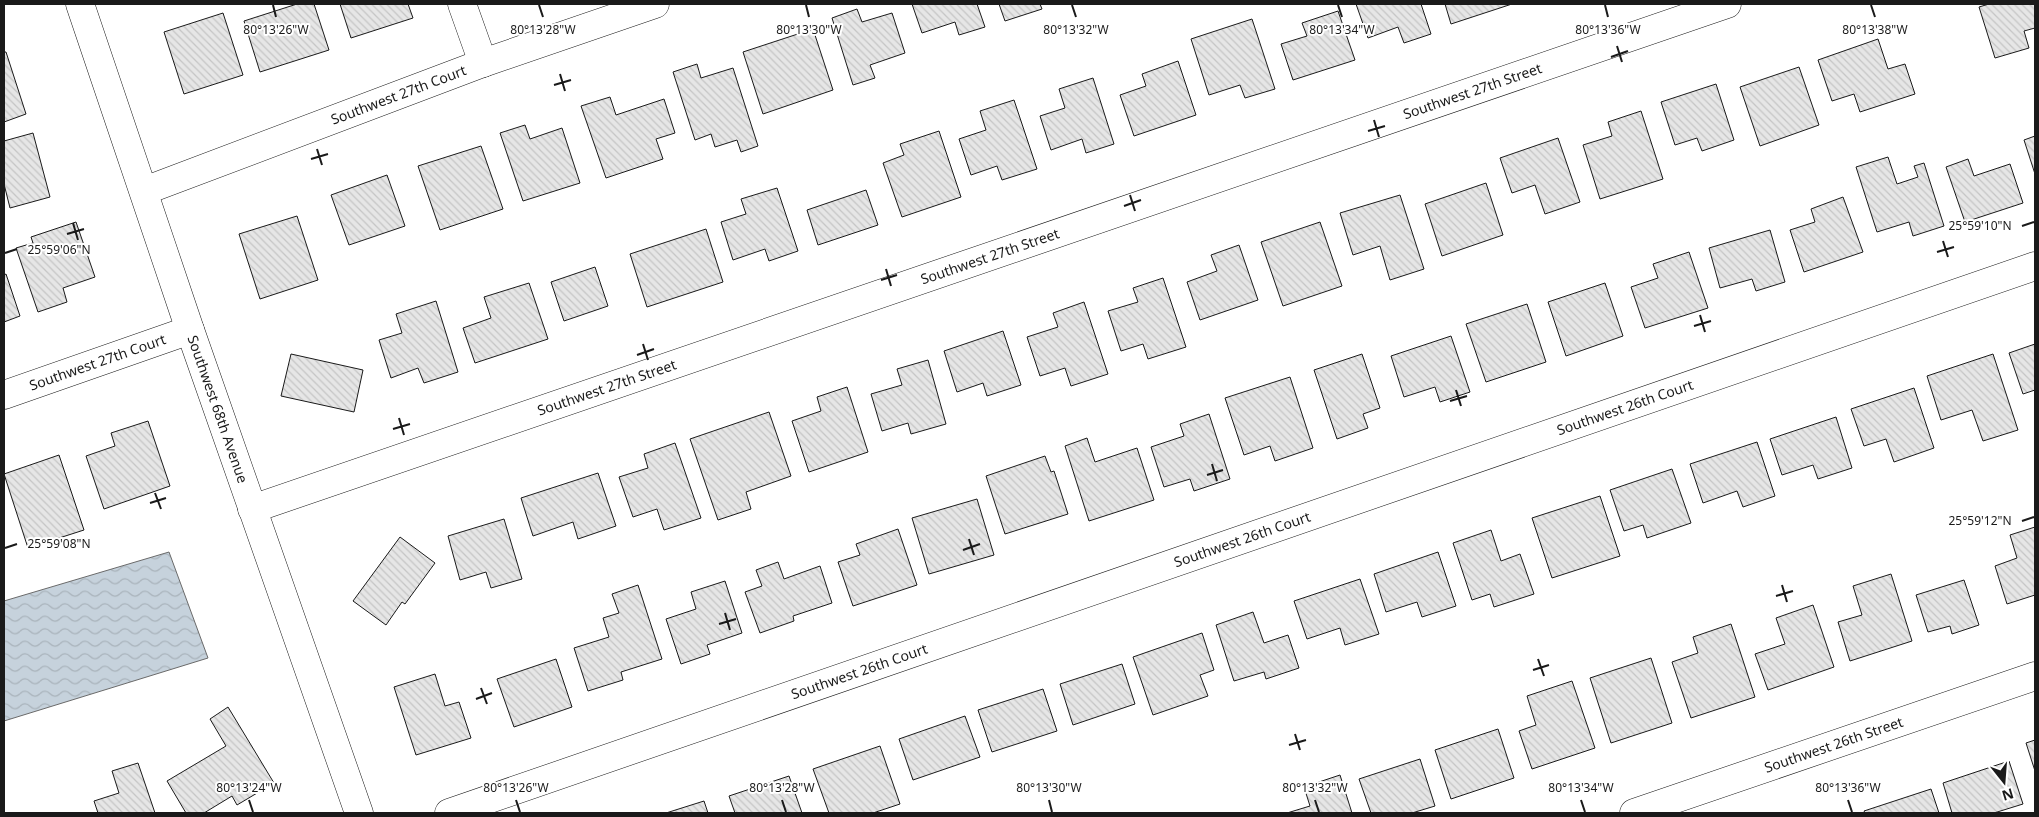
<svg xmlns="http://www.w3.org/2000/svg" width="2039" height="817" font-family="'Noto Sans',sans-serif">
<defs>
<pattern id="water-waves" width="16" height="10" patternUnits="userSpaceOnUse" patternTransform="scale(1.25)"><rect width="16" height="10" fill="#c6d2dc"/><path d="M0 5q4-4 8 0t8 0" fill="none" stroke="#aab4bc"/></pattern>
<pattern id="building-back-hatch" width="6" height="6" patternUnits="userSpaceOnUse" patternTransform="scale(1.25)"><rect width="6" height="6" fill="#e6e6e6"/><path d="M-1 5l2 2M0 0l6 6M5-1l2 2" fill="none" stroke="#c5c5c5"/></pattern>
</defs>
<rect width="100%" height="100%" fill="#fff"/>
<polygon fill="url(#water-waves)" stroke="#6a6a6a" points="169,552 208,658 4,721 4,601"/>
<g fill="url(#building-back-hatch)" stroke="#1a1a1a">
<polygon points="297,4 314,4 329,50 260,72 244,21"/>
<polygon points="340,4 408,4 413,18 351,38"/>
<polygon points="912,4 977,4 985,27 959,35 955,22 922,33"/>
<polygon points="999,4 1040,4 1042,9 1005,21"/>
<polygon points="1356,4 1421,4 1431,34 1404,43 1398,27 1368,38"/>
<polygon points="1445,4 1512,4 1451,24"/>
<polygon points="1989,4 2035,4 2035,28 2024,31 2029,48 1995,58 1979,7"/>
<polygon points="857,9 862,22 892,13 905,53 870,65 875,78 853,85 832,18"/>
<polygon points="1338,11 1355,60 1293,80 1281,44 1307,36 1302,23"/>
<polygon points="223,13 243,75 184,94 164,32"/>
<polygon points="1252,19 1275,89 1245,98 1240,85 1209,95 1191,39"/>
<polygon points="813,29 833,90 763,114 743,52"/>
<polygon points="1878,39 1888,69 1905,64 1915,94 1860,112 1854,94 1832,101 1818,60"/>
<polygon points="4,52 6,52 26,114 4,122"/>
<polygon points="1178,61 1196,115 1134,136 1120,95 1146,86 1142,74"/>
<polygon points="697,64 701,78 733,68 758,146 741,152 737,140 715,147 711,134 695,140 673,72"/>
<polygon points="1799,67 1819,125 1760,146 1740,87"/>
<polygon points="1093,78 1114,144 1086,153 1082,139 1051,150 1040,116 1065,108 1059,89"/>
<polygon points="1716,84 1734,140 1702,151 1697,138 1675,145 1661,102"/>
<polygon points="610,97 616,115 664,99 675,133 656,139 663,159 606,178 581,106"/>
<polygon points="1014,100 1037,169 1002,180 997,166 971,175 959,139 986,130 980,111"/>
<polygon points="1641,111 1663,179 1600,199 1583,145 1612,136 1608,122"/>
<polygon points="525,125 530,139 562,128 580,183 523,201 500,133"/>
<polygon points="939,131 961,197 902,217 883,163 904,155 900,144"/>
<polygon points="33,133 50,197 10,208 4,184 4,141"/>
<polygon points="2035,136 2035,174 2024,140"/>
<polygon points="1558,138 1580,202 1545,214 1535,185 1512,193 1500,158"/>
<polygon points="481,146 503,209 440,230 418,166"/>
<polygon points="1888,157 1897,184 1918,177 1914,166 1924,163 1944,226 1913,236 1909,222 1877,232 1856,167"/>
<polygon points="1968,159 1974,176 2010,164 2023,203 1965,222 1946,167"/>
<polygon points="387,175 405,226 349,245 331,195"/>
<polygon points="1486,183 1503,235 1442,256 1425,204"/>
<polygon points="777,188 798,251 769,261 765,249 733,260 721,222 746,214 741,199"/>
<polygon points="866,190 878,225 818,245 807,210"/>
<polygon points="1400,195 1424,269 1390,280 1380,246 1353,255 1340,213"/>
<polygon points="1843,197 1863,252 1804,272 1790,230 1815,222 1811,209"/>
<polygon points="297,216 318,280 260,299 239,234"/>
<polygon points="76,222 95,277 63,288 67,302 38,312 16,248 33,243 31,237"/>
<polygon points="1320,222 1342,286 1283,306 1261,242"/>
<polygon points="706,229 723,282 647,307 630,254"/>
<polygon points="1770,230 1785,282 1756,291 1752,279 1720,288 1709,248"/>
<polygon points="1239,245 1258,300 1200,320 1187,282 1217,271 1211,255"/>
<polygon points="1689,252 1708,308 1645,328 1631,287 1658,278 1653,264"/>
<polygon points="595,267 608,306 564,321 551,282"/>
<polygon points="6,274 20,316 4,322 4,275"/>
<polygon points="1163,278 1186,347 1148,359 1143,344 1121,351 1108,311 1138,302 1133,288"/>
<polygon points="529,283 548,339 475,363 463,328 491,318 484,297"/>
<polygon points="1605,283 1623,336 1566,356 1548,302"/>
<polygon points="436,301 458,372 424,383 418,368 391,378 379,340 402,333 396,314"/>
<polygon points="1084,302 1108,374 1071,386 1065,368 1040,376 1027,337 1058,327 1053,313"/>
<polygon points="1527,304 1546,362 1486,382 1466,324"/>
<polygon points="1003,331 1021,385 987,396 983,383 957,392 944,351"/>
<polygon points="1451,336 1470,392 1440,402 1435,387 1404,397 1391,356"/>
<polygon points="2035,344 2035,390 2023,394 2009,353"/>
<polygon points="291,354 363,370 354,412 281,396"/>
<polygon points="1362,354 1380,408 1363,414 1368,428 1337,439 1314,370"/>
<polygon points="1993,354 2018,430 1983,441 1972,410 1941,420 1927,376"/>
<polygon points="928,360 946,424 911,434 908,423 882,431 871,394 902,385 897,369"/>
<polygon points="1290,377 1313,448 1275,461 1270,446 1244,455 1225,398"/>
<polygon points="847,387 868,452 809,472 792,421 821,411 817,397"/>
<polygon points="1914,388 1934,448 1894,462 1886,439 1864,446 1851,409"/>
<polygon points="769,412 791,476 746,492 751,509 718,520 690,439"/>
<polygon points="1209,414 1230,479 1194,491 1190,479 1164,487 1151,447 1184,436 1180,424"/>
<polygon points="1836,417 1852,468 1818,479 1813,465 1782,475 1770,439"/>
<polygon points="148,421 170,486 104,509 86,456 115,446 111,433"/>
<polygon points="1087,438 1095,462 1137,448 1154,500 1089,521 1065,446"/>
<polygon points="1757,442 1775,496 1743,507 1737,491 1703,503 1690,464"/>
<polygon points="675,443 701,518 664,530 657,509 633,517 619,477 648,468 644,454"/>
<polygon points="59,455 84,530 28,548 4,474"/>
<polygon points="1045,456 1051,472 1054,471 1068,514 1005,534 986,476"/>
<polygon points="1672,469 1691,523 1647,538 1643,525 1624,531 1610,490"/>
<polygon points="598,473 616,526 578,539 573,522 533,536 521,498"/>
<polygon points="1600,496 1620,556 1552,578 1532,518"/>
<polygon points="977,499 994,555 929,574 912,518"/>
<polygon points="504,519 522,579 491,588 486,572 460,580 448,536"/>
<polygon points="2035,527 2035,595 2007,604 1995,566 2017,558 2010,535"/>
<polygon points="898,529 917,585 853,606 838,562 860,555 856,544"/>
<polygon points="1491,530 1501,561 1520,554 1534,594 1494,607 1490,594 1472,600 1453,543"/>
<polygon points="400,537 435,563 405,604 402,602 386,625 353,601"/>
<polygon points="1438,552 1456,606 1422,617 1417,602 1386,612 1374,574"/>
<polygon points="778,562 784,579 820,566 832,603 793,616 794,621 760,633 745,592 762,586 756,570"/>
<polygon points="1891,574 1912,641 1850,661 1838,622 1862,615 1853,586"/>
<polygon points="1360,579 1379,634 1345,645 1340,628 1307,639 1294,601"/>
<polygon points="1964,580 1979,625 1952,634 1950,626 1928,632 1916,595"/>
<polygon points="725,581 742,633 707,645 710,654 681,664 666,619 696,609 691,592"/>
<polygon points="638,585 662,659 621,672 623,680 588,691 574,648 609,637 603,618 619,613 612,594"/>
<polygon points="1813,605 1834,667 1768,690 1755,654 1785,644 1776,618"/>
<polygon points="1253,612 1264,643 1288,635 1299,668 1266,679 1264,672 1234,681 1216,625"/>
<polygon points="1731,624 1755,697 1691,718 1672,662 1698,653 1693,637"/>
<polygon points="1202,633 1214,670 1200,675 1208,696 1153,715 1133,657"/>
<polygon points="1651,658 1672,723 1611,743 1590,678"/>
<polygon points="556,659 572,707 514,727 497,679"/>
<polygon points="1122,664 1135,704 1073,725 1060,684"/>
<polygon points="435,674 445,706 459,702 471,738 416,755 394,687"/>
<polygon points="1572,681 1595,748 1532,769 1519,731 1536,725 1527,696"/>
<polygon points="1043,689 1057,731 992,752 978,710"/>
<polygon points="228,707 274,783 237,805 232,796 204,813 186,813 167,781 226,746 210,719"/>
<polygon points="965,716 980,757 913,780 899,739"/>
<polygon points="1498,729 1514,778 1451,799 1435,750"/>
<polygon points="2035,740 2035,771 2026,743"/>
<polygon points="880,746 900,804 873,813 829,813 813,769"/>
<polygon points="1420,759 1435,806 1412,813 1371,813 1359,779"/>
<polygon points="2009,761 2023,804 1994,813 1952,813 1943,783"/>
<polygon points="138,763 155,813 98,813 94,801 119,793 112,771"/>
<polygon points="1340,775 1352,813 1287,813 1310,806 1304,787"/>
<polygon points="789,776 802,813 735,813 729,796"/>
<polygon points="1931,789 1939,813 1865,813 1864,811"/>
<polygon points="704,801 708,813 666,813"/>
</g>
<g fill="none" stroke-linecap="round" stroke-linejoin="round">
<defs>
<g id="street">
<path id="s1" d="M80,4L190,330L359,813"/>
<polyline points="462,4 483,63"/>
<path id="s2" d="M144,191L483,63L655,4"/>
<path id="s3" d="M4,395L190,330"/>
<path id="s4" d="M252,509L1727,4"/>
<path id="s5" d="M449,813L2035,266"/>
<path id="s6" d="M1634,813L2035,676"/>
</g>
</defs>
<use href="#street" stroke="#1a1a1a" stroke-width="29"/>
<use href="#street" stroke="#fff" stroke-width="28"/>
</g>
<path fill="none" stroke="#1a1a1a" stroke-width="2" d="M273,5L276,17M539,5L543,17M806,5L809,17M1072,5L1076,17M1338,5L1342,17M1605,5L1608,17M1871,5L1875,17M1617,46L1622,62M1611,57L1628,51M560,74L565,91M554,85L571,80M1374,120L1379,137M1368,131L1385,126M317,149L322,165M311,159L328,154M1130,195L1135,211M1124,206L1141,200M73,223L78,240M2022,226L2034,222M67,234L84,229M1943,241L1948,257M1937,252L1954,247M5,253L17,249M886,269L891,286M881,280L897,275M1700,315L1705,332M1694,326L1711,321M643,344L648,360M637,355L654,349M1456,390L1461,406M1450,401L1467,396M399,418L404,435M393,429L410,424M1212,464L1217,481M1207,475L1223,470M155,493L161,509M150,503L166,498M2022,521L2034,517M969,539L974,555M5,548L17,544M963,550L980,544M1782,585L1787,602M1776,596L1793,591M725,613L730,630M719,624L736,619M1538,659L1544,676M1533,670L1549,665M481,688L487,704M476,699L492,693M1295,734L1300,750M1289,745L1306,740M249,800L253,812M516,800L520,812M782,800L786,812M1049,800L1052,812M1315,800L1319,812M1581,800L1585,812M1848,800L1852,812"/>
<g text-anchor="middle" stroke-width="4" stroke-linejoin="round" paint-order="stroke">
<g font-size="14" fill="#1a1a1a" stroke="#fff">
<text dy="5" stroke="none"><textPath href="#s4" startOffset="1290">Southwest 27th Street</textPath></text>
<text dy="5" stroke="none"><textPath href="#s2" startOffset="272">Southwest 27th Court</textPath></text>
<text dy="5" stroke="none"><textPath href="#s4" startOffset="780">Southwest 27th Street</textPath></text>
<text dy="5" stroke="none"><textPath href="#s3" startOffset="99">Southwest 27th Court</textPath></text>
<text dy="5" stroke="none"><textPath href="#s4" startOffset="375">Southwest 27th Street</textPath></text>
<text dy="5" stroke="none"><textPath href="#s5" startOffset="1244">Southwest 26th Court</textPath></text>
<text dy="5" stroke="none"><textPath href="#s1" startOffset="428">Southwest 68th Avenue</textPath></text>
<text dy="5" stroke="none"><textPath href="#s5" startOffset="839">Southwest 26th Court</textPath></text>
<text dy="5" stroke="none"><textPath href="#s5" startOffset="434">Southwest 26th Court</textPath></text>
<text dy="5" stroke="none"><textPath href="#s6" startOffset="211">Southwest 26th Street</textPath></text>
</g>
</g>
<g font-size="12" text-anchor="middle" fill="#1a1a1a" stroke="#fff" stroke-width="4" stroke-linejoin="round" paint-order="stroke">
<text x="276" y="34">80°13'26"W</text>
<text x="543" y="34">80°13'28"W</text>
<text x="809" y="34">80°13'30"W</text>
<text x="1076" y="34">80°13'32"W</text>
<text x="1342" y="34">80°13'34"W</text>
<text x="1608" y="34">80°13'36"W</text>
<text x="1875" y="34">80°13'38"W</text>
<text x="1980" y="230">25°59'10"N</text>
<text x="59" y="254">25°59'06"N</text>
<text x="1980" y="525">25°59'12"N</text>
<text x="59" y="548">25°59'08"N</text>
<text x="249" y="792">80°13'24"W</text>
<text x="516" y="792">80°13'26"W</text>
<text x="782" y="792">80°13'28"W</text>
<text x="1049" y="792">80°13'30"W</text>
<text x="1315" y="792">80°13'32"W</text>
<text x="1581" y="792">80°13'34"W</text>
<text x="1848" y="792">80°13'36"W</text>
</g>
<rect width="2039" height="817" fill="none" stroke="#1a1a1a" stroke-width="10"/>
<g transform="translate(2004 782) rotate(163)" stroke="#ffffff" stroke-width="4" paint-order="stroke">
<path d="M0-4L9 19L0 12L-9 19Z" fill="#1a1a1a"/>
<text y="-8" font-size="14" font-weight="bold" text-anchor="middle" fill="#1a1a1a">N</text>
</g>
</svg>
